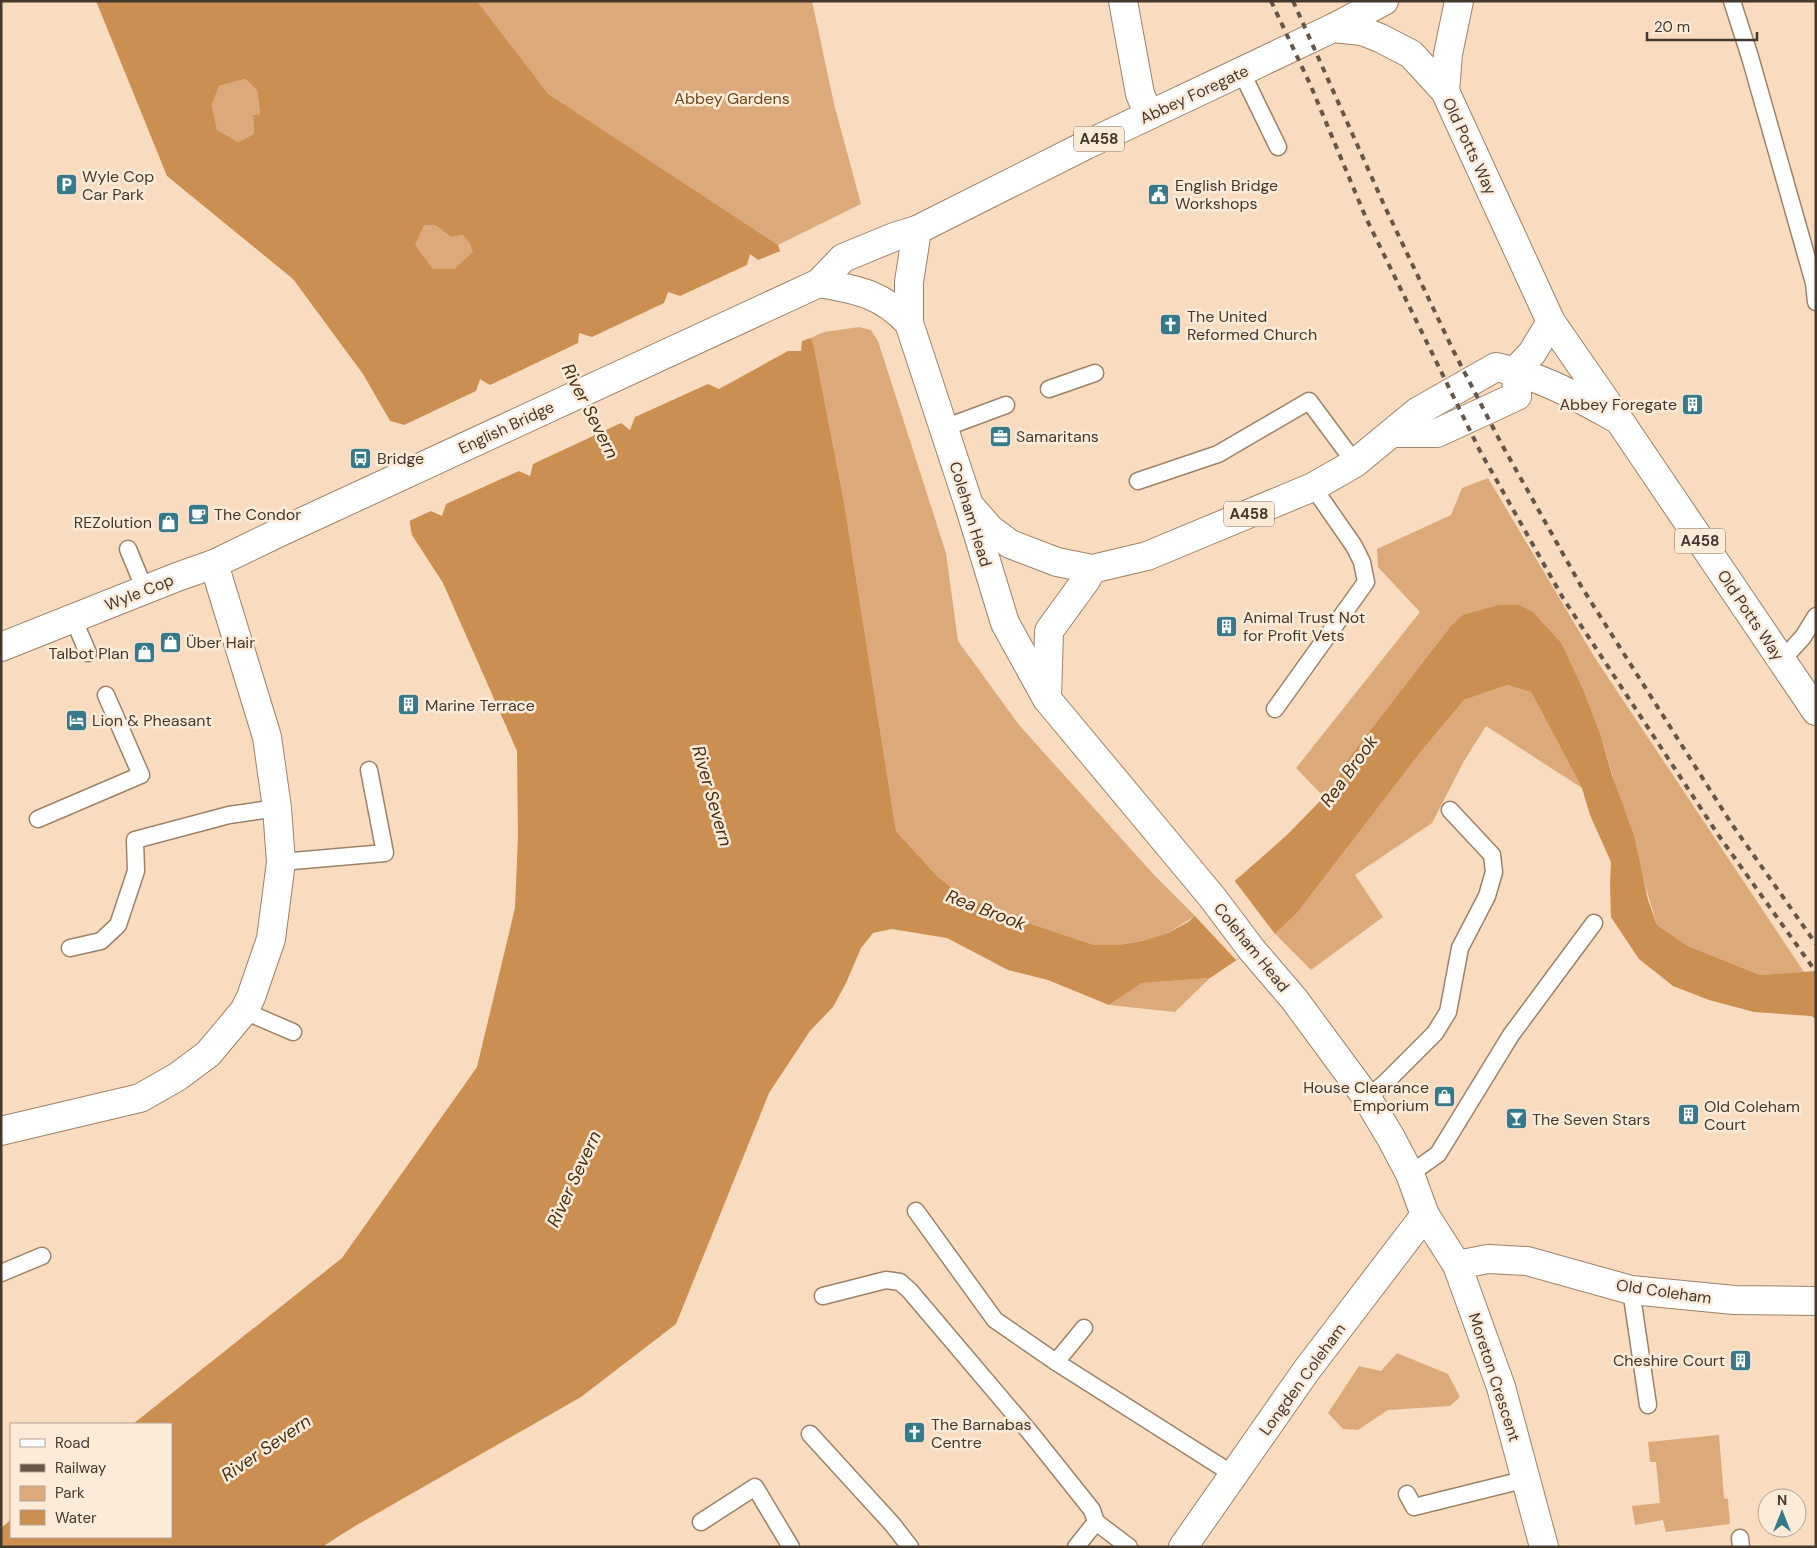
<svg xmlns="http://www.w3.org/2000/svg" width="1817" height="1548" font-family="'DM Sans',sans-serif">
<rect width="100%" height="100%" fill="#f9dbbf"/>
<g fill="#dcaa7a">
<polygon points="477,1 812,1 834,104 861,204 778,245 547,94"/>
<polygon points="245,79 257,90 260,114 253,115 254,134 238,142 217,131 212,105 219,86"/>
<polygon points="423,225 435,225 451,237 463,235 470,244 474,252 454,269 433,269 414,245"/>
<polygon points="859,327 871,330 878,341 946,553 958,641 1019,725 1155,876 1195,916 1168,933 1142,941 1118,945 1094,945 1008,916 962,895 938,877 896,831 844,502 814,347 810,338 824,332"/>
<polygon points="1488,478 1595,658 1804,972 1760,975 1688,946 1657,925 1600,733 1583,689 1562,644 1450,627 1348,759 1335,783 1324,797 1296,768 1420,612 1378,567 1377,549 1451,515 1462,488"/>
<polygon points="1507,685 1531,692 1582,788 1486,726 1464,761 1432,823 1355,875 1383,917 1311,970 1275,934 1297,913 1423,749 1464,700"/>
<polygon points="1210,978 1175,1012 1109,1005 1142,983"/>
<polygon points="1397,1353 1448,1374 1460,1397 1450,1406 1388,1410 1358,1430 1343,1429 1328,1413 1359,1366 1381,1371"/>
<polygon points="1719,1435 1724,1498 1728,1499 1730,1524 1666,1532 1663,1520 1635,1525 1632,1506 1660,1503 1656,1462 1650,1462 1648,1442"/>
</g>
<path fill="#cb8f52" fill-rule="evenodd" d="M96,1H477L548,94L778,245L814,347L844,502L896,831L938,877L962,895L1008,916L1094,945H1118L1142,941L1168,933L1188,922L1287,835L1324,797L1335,783L1348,759L1450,627L1463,615L1499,605H1519L1533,612L1562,644L1583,689L1600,733L1612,775L1634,836L1648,900L1657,925L1688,946L1760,975L1816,971V1019L1811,1016L1754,1012L1709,1000L1673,986L1639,959L1611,917L1610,885L1611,862L1590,815L1582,788L1531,692L1507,685L1464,700L1423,749L1297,913L1275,934L1210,978L1142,983L1109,1005L1048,980L1008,970L947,938L892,929L873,933L861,948L846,983L833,1007L810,1031L769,1093L676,1324L581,1397L355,1526L322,1547H1V1528L11,1520V1537H171V1424H133L342,1258L477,1067L515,908L518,836L517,751L443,583L412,535L393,426L363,374L293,279L167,176ZM245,79L257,90L260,114L253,115L254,134L238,142L217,130L212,105L219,86ZM424,225H435L451,237L463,235L470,244L473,252L454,269H433L415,245Z"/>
<g fill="#f9dbbf">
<polygon points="783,250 813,337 802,341 801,351 788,351 719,389 708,384 635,417 630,430 621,423 533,464 530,476 519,471 446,504 442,516 431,511 407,522 390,426 391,421 404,425 476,391 480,379 490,385 578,343 579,333 592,337 664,303 668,292 680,296 747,265 750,254 758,260"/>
<polygon points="1234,880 1275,934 1236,960 1193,914"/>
</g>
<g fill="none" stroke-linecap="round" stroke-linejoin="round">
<defs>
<g id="service">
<polyline points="1732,1 1750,57 1814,283 1816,302"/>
<polyline points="1241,71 1278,147"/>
<polyline points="1049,389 1095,373"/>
<polyline points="944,428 1006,405"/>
<polyline points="1138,481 1218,454 1309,401 1355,463"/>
<polyline points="128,549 145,590"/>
<polyline points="73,618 88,653"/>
<polyline points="1781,661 1803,637 1816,616"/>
<polyline points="1275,709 1366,582 1362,562 1354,546 1313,487"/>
<polyline points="38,819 141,775 106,695"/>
<polyline points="281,862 385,853 369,770"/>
<polyline points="70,948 101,941 118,925 136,871 135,840 229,815 277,808"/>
<polyline points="244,1011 293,1032"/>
<polyline points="1367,1098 1385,1083 1435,1033 1448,1012 1460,948 1487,896 1494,872 1492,855 1450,810"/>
<polyline points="1410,1174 1438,1154 1511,1035 1594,923"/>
<polyline points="916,1211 995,1320 1056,1362 1234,1475"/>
<polyline points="1,1273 42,1256"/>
<polyline points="1631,1290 1648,1405"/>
<polyline points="823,1296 886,1280 900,1282 910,1291 1033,1436 1092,1510 1096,1522 1129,1547"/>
<polyline points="1056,1362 1084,1328"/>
<polyline points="810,1434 893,1525 910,1547"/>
<polyline points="1407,1494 1414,1507 1527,1479"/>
<polyline points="701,1522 755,1487 791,1547"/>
<polyline points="1740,1538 1741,1547"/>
<polyline points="1076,1547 1096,1522"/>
</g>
<g id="minor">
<polyline points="1123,1 1140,94 1149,115"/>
<polyline points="1,1131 140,1098 177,1077 208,1054 244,1011 251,997 271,939 281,862 277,808 267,737 214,564"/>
<polyline points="1457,1265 1488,1259 1527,1261 1631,1290 1734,1300 1816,1301"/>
</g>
<g id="tertiary">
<polyline points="1333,28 1384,1"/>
<polyline points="1445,91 1448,54 1459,1"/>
<path d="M819,283C857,290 881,293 909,323"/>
<polyline points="969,505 1005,623 1047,699 1212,897 1252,950 1294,999 1367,1098 1391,1138 1410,1174 1425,1215 1457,1265 1501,1387 1544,1547"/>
<polyline points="1,647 177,577 214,564 276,534 819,283 843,258 894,237 917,230"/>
<polyline points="1047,699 1049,631 1086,580 1092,569"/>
<polyline points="1183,1547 1306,1371 1425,1215"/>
</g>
<g id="primary">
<polyline points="1516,370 1532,353 1551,322"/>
<path d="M1619,420C1579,398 1542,376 1496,367L1417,412L1355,463L1313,487L1147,556L1092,569L1057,562L1010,544L990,529L969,505L909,323V282L917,230L1086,145L1333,28L1362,31L1380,38L1411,54L1445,91L1551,322L1619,420L1816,711"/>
<polyline points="1393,433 1437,433 1517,396 1516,370"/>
</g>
</defs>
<use href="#service" stroke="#9d8268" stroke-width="19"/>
<use href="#minor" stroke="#9d8268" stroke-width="30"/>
<use href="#tertiary" stroke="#9d8268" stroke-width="30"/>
<use href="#primary" stroke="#9d8268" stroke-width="30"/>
<use href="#service" stroke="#fff" stroke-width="16"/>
<use href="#minor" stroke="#fff" stroke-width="28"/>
<use href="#tertiary" stroke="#fff" stroke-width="28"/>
<use href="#primary" stroke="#fff" stroke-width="28"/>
<g stroke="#665648" stroke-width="4" stroke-dasharray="6 6" stroke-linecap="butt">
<polyline points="1271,1 1310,84 1366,218 1480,451 1563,598 1719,836 1816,972"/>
<polyline points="1293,1 1385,207 1454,352 1501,443 1581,586 1731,823 1816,944"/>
</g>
</g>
<defs>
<symbol id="parking-square" viewBox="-11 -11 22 22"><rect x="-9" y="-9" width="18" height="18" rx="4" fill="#367a8a" stroke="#fdebda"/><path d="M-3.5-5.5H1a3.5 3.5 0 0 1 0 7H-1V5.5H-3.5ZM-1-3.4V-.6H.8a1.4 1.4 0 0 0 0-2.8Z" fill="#fff"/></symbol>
<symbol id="civic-square" viewBox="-11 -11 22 22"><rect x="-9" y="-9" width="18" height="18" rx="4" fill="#367a8a" stroke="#fdebda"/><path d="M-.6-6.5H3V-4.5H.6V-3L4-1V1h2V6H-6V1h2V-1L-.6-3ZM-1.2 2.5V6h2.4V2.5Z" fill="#fff"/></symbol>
<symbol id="church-square" viewBox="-11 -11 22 22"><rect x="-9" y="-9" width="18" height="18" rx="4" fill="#367a8a" stroke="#fdebda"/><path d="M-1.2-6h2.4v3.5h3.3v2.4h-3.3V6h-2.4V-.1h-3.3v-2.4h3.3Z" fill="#fff"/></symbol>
<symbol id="building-square" viewBox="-11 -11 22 22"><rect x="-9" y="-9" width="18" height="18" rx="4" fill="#367a8a" stroke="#fdebda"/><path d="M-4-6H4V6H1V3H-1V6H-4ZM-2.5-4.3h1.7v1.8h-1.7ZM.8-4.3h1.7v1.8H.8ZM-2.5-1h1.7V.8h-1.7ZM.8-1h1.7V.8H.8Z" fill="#fff"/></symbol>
<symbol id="office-square" viewBox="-11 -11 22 22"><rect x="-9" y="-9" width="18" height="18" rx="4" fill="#367a8a" stroke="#fdebda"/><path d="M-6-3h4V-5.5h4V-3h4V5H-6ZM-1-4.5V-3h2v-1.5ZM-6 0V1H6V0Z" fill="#fff"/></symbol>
<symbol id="bus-square" viewBox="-11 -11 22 22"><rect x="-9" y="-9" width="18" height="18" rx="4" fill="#367a8a" stroke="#fdebda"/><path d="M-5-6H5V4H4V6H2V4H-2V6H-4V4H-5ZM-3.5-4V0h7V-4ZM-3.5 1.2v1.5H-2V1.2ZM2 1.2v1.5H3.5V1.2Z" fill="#fff"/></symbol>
<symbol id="cafe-square" viewBox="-11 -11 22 22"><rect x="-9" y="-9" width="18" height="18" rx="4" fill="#367a8a" stroke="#fdebda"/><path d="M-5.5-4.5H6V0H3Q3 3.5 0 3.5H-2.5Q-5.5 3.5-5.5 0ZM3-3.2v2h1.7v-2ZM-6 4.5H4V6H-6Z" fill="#fff"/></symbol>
<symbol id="shop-square" viewBox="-11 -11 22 22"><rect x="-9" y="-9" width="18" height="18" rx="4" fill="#367a8a" stroke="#fdebda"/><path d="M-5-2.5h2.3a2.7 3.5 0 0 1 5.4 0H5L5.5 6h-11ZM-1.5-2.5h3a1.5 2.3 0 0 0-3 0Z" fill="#fff"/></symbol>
<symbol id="hotel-square" viewBox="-11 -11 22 22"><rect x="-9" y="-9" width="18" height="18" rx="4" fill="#367a8a" stroke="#fdebda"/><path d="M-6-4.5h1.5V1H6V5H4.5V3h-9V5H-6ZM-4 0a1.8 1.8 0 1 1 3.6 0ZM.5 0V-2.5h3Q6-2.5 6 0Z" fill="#fff"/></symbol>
<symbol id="bar-square" viewBox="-11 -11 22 22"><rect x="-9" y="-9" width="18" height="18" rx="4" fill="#367a8a" stroke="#fdebda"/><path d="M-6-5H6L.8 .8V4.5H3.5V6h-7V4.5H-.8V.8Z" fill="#fff"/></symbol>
</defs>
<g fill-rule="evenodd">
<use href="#parking-square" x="54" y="172" width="25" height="25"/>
<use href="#civic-square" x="1146" y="182" width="25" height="25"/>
<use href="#church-square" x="1158" y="312" width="25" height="25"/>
<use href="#building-square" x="1680" y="392" width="25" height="25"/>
<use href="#office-square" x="988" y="424" width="25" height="25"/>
<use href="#bus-square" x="348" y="446" width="25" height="25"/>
<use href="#cafe-square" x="186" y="502" width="25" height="25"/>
<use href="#shop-square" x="156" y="510" width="25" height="25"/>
<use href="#building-square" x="1214" y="614" width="25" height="25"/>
<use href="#shop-square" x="158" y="630" width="25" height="25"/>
<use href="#shop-square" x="132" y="640" width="25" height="25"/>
<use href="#building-square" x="396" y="692" width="25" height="25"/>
<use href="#hotel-square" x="64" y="708" width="25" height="25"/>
<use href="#shop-square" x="1432" y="1084" width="25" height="25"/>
<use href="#building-square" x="1676" y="1102" width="25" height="25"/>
<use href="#bar-square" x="1504" y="1106" width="25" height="25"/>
<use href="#building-square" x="1728" y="1348" width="25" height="25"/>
<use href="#church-square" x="902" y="1420" width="25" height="25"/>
</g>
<g text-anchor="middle" stroke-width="5" stroke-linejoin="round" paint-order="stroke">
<g fill="#fdebda" stroke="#7c6e61" stroke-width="1">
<rect x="1074" y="126.5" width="50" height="25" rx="4"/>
<rect x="1224" y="501.5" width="50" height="25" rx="4"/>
<rect x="1675" y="528.5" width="50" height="25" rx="4"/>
</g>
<g font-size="15" font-weight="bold" fill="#44382d">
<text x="1099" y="144">A458</text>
<text x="1249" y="519">A458</text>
<text x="1700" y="546">A458</text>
</g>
<g font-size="16" fill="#44382d" stroke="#fdebda">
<text transform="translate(1194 94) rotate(-25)" y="6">Abbey Foregate</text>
<text transform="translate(1470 146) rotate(65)" y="6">Old Potts Way</text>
<text transform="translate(506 427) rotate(-25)" y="6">English Bridge</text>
<text transform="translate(971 514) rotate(73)" y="6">Coleham Head</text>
<text transform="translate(139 592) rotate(-22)" y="6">Wyle Cop</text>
<text transform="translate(1751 615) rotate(56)" y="6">Old Potts Way</text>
<text transform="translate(1252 947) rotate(51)" y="6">Coleham Head</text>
<text transform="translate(1664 1291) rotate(8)" y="6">Old Coleham</text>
<text transform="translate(1495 1377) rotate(72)" y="6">Moreton Crescent</text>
<text transform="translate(1302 1379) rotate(-54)" y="6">Longden Coleham</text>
</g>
<g font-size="16" fill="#71471a" stroke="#fdebda">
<text x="732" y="104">Abbey Gardens</text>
</g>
<g font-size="16" fill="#44382d" stroke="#fdebda" text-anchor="start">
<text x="82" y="182">Wyle Cop<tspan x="82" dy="18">Car Park</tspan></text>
<text x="1175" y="191">English Bridge<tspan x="1175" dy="18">Workshops</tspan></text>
<text x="1187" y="322">The United<tspan x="1187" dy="18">Reformed Church</tspan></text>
<text x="1677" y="410" text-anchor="end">Abbey Foregate</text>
<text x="1016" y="442">Samaritans</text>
<text x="377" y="464">Bridge</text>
<text x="214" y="520">The Condor</text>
<text x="152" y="528" text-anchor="end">REZolution</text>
<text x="1243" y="623">Animal Trust Not<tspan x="1243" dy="18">for Profit Vets</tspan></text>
<text x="186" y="648">Über Hair</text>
<text x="129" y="659" text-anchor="end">Talbot Plan</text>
<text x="425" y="711">Marine Terrace</text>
<text x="92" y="726">Lion &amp; Pheasant</text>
<text x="1429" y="1093" text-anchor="end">House Clearance<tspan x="1429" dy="18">Emporium</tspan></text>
<text x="1704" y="1112">Old Coleham<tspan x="1704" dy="18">Court</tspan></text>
<text x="1532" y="1125">The Seven Stars</text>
<text x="1725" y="1366" text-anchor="end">Cheshire Court</text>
<text x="931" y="1430">The Barnabas<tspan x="931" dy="18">Centre</tspan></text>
</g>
<g font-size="18" font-style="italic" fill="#472e13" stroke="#fdebda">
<text transform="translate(590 411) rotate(63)" y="6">River Severn</text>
<text transform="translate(1349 771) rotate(-54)" y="6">Rea Brook</text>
<text transform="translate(712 796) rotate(74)" y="6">River Severn</text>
<text transform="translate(986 910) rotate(21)" y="6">Rea Brook</text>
<text transform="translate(574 1179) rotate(-65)" y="6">River Severn</text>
<text transform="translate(266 1448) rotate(-34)" y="6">River Severn</text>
</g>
</g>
<rect width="1817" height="1548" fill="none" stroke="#44382d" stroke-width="5"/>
<rect x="10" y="1423" width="162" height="115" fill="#fdebda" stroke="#b3a395"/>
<rect x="20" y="1439" width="25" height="8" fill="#ffffff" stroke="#b3a395"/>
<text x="55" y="1448" font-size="15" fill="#44382d">Road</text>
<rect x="20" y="1464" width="25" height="8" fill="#665648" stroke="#b3a395"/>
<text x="55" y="1473" font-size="15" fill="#44382d">Railway</text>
<rect x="20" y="1486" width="25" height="15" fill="#dcaa7a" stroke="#b3a395"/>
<text x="55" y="1498" font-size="15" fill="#44382d">Park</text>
<rect x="20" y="1510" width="25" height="15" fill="#cb8f52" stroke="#b3a395"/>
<text x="55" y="1523" font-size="15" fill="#44382d">Water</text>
<g transform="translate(1782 1513)"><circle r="24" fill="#fdebda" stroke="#b3a395"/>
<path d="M0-4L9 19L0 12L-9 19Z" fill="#367a8a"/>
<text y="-8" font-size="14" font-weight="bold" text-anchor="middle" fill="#44382d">N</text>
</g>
<path d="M1647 32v8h110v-8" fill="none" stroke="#44382d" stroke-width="2.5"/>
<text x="1654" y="32" font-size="15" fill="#44382d" stroke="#fdebda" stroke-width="4" paint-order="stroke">20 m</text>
</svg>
